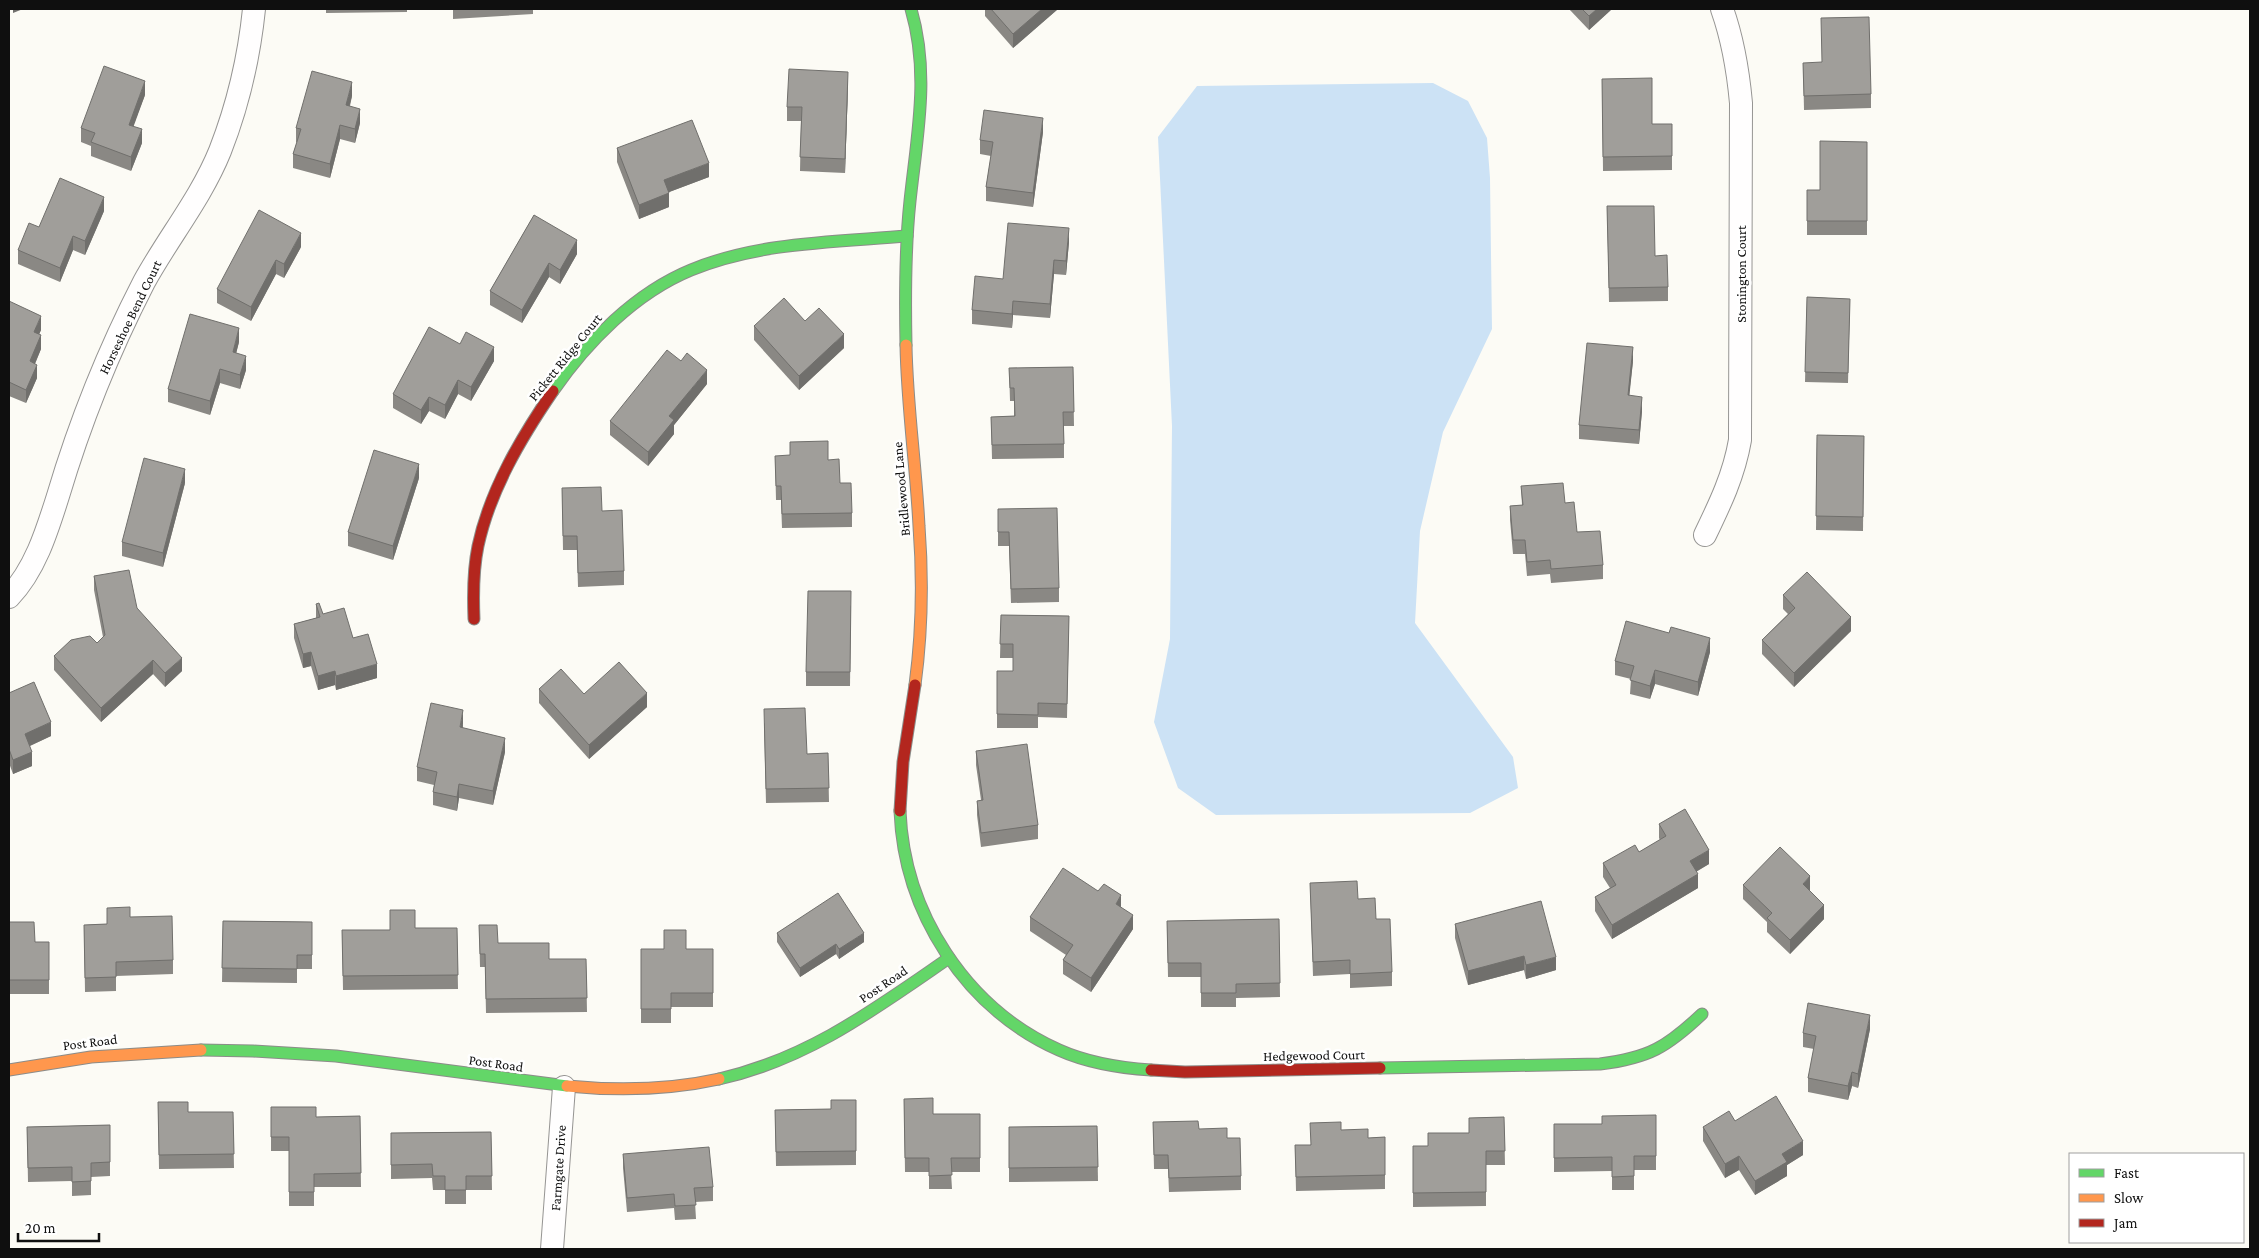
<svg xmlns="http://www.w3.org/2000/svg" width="2259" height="1258" font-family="'Crimson Pro',serif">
<rect width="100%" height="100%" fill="#fcfbf5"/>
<polygon fill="#cce2f5" points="1433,83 1468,101 1487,138 1490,178 1492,329 1443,432 1420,531 1415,623 1513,757 1518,788 1470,813 1216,815 1178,788 1154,722 1170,639 1172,426 1158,137 1197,86"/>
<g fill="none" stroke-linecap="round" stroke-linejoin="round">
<defs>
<g id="street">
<path d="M1705,535C1720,504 1734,475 1740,440L1741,103C1738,70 1733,40 1722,9"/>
<path d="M9,597C35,570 47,531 58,496C80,422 109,350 144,282C168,238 201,198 220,151C238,105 249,58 254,9"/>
<polyline points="552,1249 564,1087"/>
</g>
<g id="fast">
<path d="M906,345C905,297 905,248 910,201C917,135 930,74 911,9"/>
<path d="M553,391C587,342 635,293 691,270C758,242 836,242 907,236"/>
<path d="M900,811C904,912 965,1008 1059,1050C1088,1063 1120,1068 1151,1070"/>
<polyline points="201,1050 253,1051 336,1056 567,1086"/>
<path d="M1380,1068L1600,1064C1649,1058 1667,1047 1702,1014"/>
<path d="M719,1079C808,1059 875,1009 949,958"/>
</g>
<g id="slow">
<path d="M906,345C907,406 916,465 919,526C923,579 922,633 915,685"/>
<polyline points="9,1070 91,1057 201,1050"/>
<path d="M567,1086C618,1091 669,1090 719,1079"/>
</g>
<g id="jam">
<path d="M474,619C473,595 473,570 478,546C490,490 521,438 553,391"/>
<polyline points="900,811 903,762 915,685"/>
<polyline points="1151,1070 1185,1072 1380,1068"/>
</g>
</defs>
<use href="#street" stroke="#969593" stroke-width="24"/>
<use href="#fast" stroke="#8c8c89" stroke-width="13"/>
<use href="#slow" stroke="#8c8c89" stroke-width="13"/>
<use href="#jam" stroke="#8c8c89" stroke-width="13"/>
<use href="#street" stroke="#fffefe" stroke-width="22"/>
<use href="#fast" stroke="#63d668" stroke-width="11"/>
<use href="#slow" stroke="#ff974d" stroke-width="11"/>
<use href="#jam" stroke="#b3261e" stroke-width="11"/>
</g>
<g fill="#8a8884">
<polygon points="326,9 407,9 407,12 326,13"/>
<polygon points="453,9 533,9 533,14 453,19"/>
<polygon points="985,9 1058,9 1013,48 985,16"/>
<polygon points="1569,9 1612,9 1589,30"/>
<polygon points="1803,63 1871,94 1871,108 1804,110"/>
<polygon points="1602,79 1652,124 1672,124 1672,170 1603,171"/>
<polygon points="848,86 845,173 800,171 801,121 787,121 787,107"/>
<polygon points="145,95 133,126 142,143 131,171 91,156 91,146 81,142 81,128"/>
<polygon points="352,96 350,106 360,123 355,143 340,139 330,178 293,168 293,154 297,142 296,142 296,128"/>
<polygon points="1043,132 1033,207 986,201 986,187 991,156 980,154 980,140"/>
<polygon points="1867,142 1867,235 1807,235 1807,190 1820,190"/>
<polygon points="617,148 709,177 669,192 669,207 639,219 617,162"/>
<polygon points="1607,206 1655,256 1668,287 1668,301 1609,302"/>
<polygon points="104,211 85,255 73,250 60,282 18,264 18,250 39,227"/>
<polygon points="534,215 577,254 560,284 549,277 522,323 490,305 490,291"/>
<polygon points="1069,242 1066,275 1054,274 1050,318 1013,315 1012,328 972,324 972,310 1003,279"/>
<polygon points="301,247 284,278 276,274 251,321 217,303 217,289"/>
<polygon points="1807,297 1850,299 1848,383 1805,382"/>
<polygon points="9,301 41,330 39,334 41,349 35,364 37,378 26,403 9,396"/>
<polygon points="805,321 844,348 799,390 754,340 754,326"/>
<polygon points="239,342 236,353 246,370 240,389 220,383 210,415 168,402 168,389"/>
<polygon points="460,344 494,361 471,401 458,394 445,419 429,411 421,424 393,408 393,394"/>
<polygon points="1633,361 1629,395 1642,411 1639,444 1579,439 1579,425"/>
<polygon points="1073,367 1074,426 1064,426 1064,458 992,459 991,417 1014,416 1014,401 1010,401 1009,368"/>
<polygon points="707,384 674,425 674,434 648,466 610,435 610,421"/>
<polygon points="1817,435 1864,436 1863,531 1816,530"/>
<polygon points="775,456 828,460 840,483 852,513 852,527 782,528 781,500 776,500"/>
<polygon points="419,478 393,560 348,546 348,532"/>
<polygon points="185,483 163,567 122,556 122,542"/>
<polygon points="1521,486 1565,503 1577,532 1603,565 1603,579 1551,583 1550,574 1527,576 1525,554 1513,554 1510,520 1510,506 1522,505"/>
<polygon points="562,488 602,511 624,571 624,585 578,587 577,550 563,550"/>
<polygon points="998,509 1059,588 1059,602 1011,603 1009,546 998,546"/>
<polygon points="94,576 137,608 182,671 165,687 153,674 101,722 54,670 54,656 97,643 103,637 94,590"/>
<polygon points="1783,595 1851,631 1794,687 1762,654 1762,640 1788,614 1783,609"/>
<polygon points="316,604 323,614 353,638 377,678 336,690 335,685 318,690 311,666 303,668 294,638 294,624 316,618"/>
<polygon points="851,605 850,686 806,686 806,672"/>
<polygon points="1001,615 1069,616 1067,718 1038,717 1038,728 997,728 997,671 1013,671 1013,658 1000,658"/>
<polygon points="1710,652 1698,696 1655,684 1650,699 1630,694 1631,679 1615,675 1615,661"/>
<polygon points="539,689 584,694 647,707 589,759 539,703"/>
<polygon points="9,693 51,736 30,746 32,766 13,774 9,763"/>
<polygon points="764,723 807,754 828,753 829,802 766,803"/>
<polygon points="463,724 463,728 505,752 493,805 459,798 457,811 433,805 433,792 434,785 417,781 417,767"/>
<polygon points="976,751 1038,825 1038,839 981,847 977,815 977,801 981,800 976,765"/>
<polygon points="1659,824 1709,864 1696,872 1698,888 1612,939 1595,911 1595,897 1610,888 1603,877 1603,863 1639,852 1660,840 1659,838"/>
<polygon points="1310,883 1358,899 1376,919 1392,972 1392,986 1350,988 1350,974 1313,976"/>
<polygon points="1743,885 1810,890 1809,891 1824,919 1790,954 1767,932 1767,922 1743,899"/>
<polygon points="1121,908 1133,929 1091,992 1063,974 1063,960 1066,955 1030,931 1030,917"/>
<polygon points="130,917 173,960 173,974 116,976 116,991 85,992 84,925 107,924"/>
<polygon points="1279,919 1280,997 1236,998 1236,1007 1201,1007 1201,977 1168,977 1167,921"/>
<polygon points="223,921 312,922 312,969 297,969 297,983 222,982"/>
<polygon points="9,922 35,942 49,942 49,994 9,994"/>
<polygon points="1455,924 1556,970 1526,979 1524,970 1468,985 1455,938"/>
<polygon points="479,925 498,943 549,959 586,959 587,1012 486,1013 485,967 480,967"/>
<polygon points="415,928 457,928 458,989 343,990 342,930 390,930"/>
<polygon points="777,933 864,942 839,959 836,954 800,977 777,942"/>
<polygon points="641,949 713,949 713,1007 671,1007 671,1023 641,1023"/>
<polygon points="1870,1029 1858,1088 1852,1086 1848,1100 1808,1092 1808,1078 1814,1049 1803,1047 1803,1033"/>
<polygon points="904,1099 933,1114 980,1114 980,1172 951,1172 952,1189 929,1189 929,1172 905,1172"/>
<polygon points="856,1100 856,1165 776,1166 775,1110 831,1109"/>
<polygon points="158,1102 188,1112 233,1112 234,1168 159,1169"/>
<polygon points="271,1107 316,1117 360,1116 361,1187 314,1187 314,1206 289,1206 289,1151 271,1151"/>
<polygon points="1656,1115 1656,1170 1634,1170 1634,1190 1612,1190 1612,1171 1554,1172 1554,1124 1602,1124"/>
<polygon points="1504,1117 1505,1165 1486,1165 1486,1206 1413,1207 1413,1146 1428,1146 1469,1133 1469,1118"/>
<polygon points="1735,1121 1803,1155 1787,1165 1787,1176 1755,1195 1739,1170 1725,1178 1703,1141 1703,1127"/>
<polygon points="1153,1122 1199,1129 1241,1176 1241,1190 1169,1192 1168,1169 1154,1169"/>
<polygon points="110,1125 110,1176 91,1177 91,1195 72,1196 72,1181 28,1182 27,1127"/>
<polygon points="1097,1126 1098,1181 1009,1182 1009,1127"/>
<polygon points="1341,1130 1368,1138 1385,1137 1385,1189 1296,1191 1295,1145 1310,1145"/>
<polygon points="491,1132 492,1190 466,1190 466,1204 445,1204 445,1190 433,1190 432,1178 391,1179 391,1133"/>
<polygon points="623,1154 713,1187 713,1201 695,1202 696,1219 675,1220 674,1208 627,1212 623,1168"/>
</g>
<g fill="#706f6c">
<polygon points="13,9 23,9 13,13"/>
<polygon points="1042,9 1058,9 1013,48 1013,34"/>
<polygon points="1597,9 1612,9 1589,30 1589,16"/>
<polygon points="848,72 848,86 845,173 845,159"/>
<polygon points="145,81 145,95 129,139 129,125"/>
<polygon points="352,82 352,96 346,119 346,105"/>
<polygon points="360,109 360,123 355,143 355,129"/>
<polygon points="1043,118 1043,132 1033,207 1033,193"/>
<polygon points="340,125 340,139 330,178 330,164"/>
<polygon points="142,129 142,143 131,171 131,157"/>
<polygon points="709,163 709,177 664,194 664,180"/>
<polygon points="669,193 669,207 639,219 639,205"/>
<polygon points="104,197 104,211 85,255 85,241"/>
<polygon points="1069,228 1069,242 1066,275 1066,261"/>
<polygon points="301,233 301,247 284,278 284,264"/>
<polygon points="73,236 73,250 60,282 60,268"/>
<polygon points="577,240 577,254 560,284 560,270"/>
<polygon points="276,260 276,274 251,321 251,307"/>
<polygon points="1054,260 1054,274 1050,318 1050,304"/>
<polygon points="549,263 549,277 522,323 522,310"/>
<polygon points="1013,301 1013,315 1012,328 1012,314"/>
<polygon points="41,316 41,330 34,346 34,332"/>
<polygon points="239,328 239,342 233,366 233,352"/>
<polygon points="844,334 844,348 799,390 799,376"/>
<polygon points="41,335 41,349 30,375 30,361"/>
<polygon points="494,347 494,361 471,401 471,387"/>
<polygon points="1633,347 1633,361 1628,409 1628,395"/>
<polygon points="246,356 246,370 240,389 240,375"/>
<polygon points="37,365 37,378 26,403 26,390"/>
<polygon points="220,369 220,383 210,415 210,401"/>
<polygon points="707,370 707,384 674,425 674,434 648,466 648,452 669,416"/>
<polygon points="458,380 458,394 445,419 445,405"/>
<polygon points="429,397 429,411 421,424 421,410"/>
<polygon points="1642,397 1642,411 1639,444 1639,430"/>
<polygon points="419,464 419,478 393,560 393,546"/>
<polygon points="185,469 185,483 163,567 163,553"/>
<polygon points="1851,617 1851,631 1794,687 1794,673"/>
<polygon points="1710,638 1710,652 1698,696 1698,682"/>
<polygon points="311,652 311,666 303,668 303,654"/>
<polygon points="182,658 182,671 165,687 165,673"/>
<polygon points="153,660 153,674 101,722 101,708"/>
<polygon points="377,664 377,678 336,690 336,676"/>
<polygon points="1655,670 1655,684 1650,699 1650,686"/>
<polygon points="335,671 335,685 318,690 318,676"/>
<polygon points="647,693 647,707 589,759 589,745"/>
<polygon points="463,710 463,724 460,741 460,727"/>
<polygon points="51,722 51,736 25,748 25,734"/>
<polygon points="505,738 505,752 493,805 493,791"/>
<polygon points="32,752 32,766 13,774 13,760"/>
<polygon points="459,784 459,798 457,811 457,797"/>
<polygon points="1709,850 1709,864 1690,875 1690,861"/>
<polygon points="1698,874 1698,888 1612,939 1612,925"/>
<polygon points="1810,876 1810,890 1803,898 1803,884"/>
<polygon points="1121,895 1121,909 1116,904"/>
<polygon points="1824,905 1824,919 1790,954 1790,940"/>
<polygon points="1133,915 1133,929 1091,992 1091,978"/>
<polygon points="864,933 864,942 839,959 839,949"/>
<polygon points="836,944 836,954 800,977 800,968"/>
<polygon points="1524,956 1524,970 1468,985 1468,971"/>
<polygon points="1556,957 1556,970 1526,979 1526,965"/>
<polygon points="1870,1015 1870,1029 1858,1088 1858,1074"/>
<polygon points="1852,1072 1852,1086 1848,1100 1848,1086"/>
<polygon points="1803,1141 1803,1155 1787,1165 1787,1176 1755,1195 1755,1181 1782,1154"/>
<polygon points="1739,1156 1739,1170 1725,1178 1725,1164"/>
</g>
<g fill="#a09e9a" stroke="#706f6c">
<polygon points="991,9 1042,9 1013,34"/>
<polygon points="1582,9 1597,9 1589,16"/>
<polygon points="1869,17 1871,94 1804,96 1803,63 1822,62 1821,18"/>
<polygon points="104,66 145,81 129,125 142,129 131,157 91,142 95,133 81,128"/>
<polygon points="789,69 848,72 845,159 800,157 802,107 787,107"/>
<polygon points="312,71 352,82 346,105 360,109 355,129 340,125 330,164 293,154 301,129 296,128"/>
<polygon points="1652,78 1652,124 1672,124 1672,156 1603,157 1602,79"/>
<polygon points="984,110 1043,118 1033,193 986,187 993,142 980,140"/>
<polygon points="692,120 709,163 664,180 669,193 639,205 617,148"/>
<polygon points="1820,141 1867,142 1867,221 1807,221 1807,190 1820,190"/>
<polygon points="60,178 104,197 85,241 73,236 60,268 18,250 29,223 39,227"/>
<polygon points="1607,206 1654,206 1655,256 1667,255 1668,287 1609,288"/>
<polygon points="259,210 301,233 284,264 276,260 251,307 217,289"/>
<polygon points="534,215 577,240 560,270 549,263 522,310 490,291"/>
<polygon points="1008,223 1069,228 1066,261 1054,260 1050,304 1013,301 1012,314 972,310 975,276 1003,279"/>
<polygon points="1807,297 1850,299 1848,373 1805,372"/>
<polygon points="784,298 805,321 819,308 844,334 799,376 754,326"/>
<polygon points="9,301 41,316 34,332 41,335 30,361 37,365 26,390 9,382"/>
<polygon points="190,314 239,328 233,352 246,356 240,375 220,369 210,401 168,389"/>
<polygon points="429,327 460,344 466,332 494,347 471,387 458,380 445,405 429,397 421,410 393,394"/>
<polygon points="1587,343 1633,347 1628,395 1642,397 1639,430 1579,425"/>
<polygon points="667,350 681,361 687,353 707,370 669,416 674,420 648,452 610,421"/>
<polygon points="1073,367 1074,412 1063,412 1064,444 992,445 991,417 1015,416 1014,388 1010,388 1009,368"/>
<polygon points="1817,435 1864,436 1863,517 1816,516"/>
<polygon points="828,441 828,460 839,459 840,483 851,483 852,513 782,514 781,486 776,486 775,456 790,455 790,442"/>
<polygon points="374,450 419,464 393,546 348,532"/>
<polygon points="144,458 185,469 163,553 122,542"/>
<polygon points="1563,483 1565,503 1574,502 1577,532 1600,531 1603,565 1551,569 1550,560 1527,562 1525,540 1513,540 1510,506 1523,505 1521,486"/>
<polygon points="601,487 602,511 622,510 624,571 578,573 577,536 563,536 562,488"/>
<polygon points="1057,508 1059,588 1011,589 1009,532 998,532 998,509"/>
<polygon points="129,570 137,608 182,658 165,673 153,660 101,708 54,656 71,640 90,636 97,643 105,635 94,576"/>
<polygon points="1807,572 1851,617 1794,673 1762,640 1795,608 1783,595"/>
<polygon points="808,591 851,591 850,672 806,672"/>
<polygon points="319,603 323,614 344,608 353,638 368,634 377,664 336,676 335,671 318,676 311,652 303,654 294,624 320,617 316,604"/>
<polygon points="1001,615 1069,616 1067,704 1038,703 1038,715 997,714 997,671 1013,671 1013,644 1000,644"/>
<polygon points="1626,621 1669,633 1671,627 1710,638 1698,682 1655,670 1650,686 1630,680 1634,666 1615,661"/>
<polygon points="619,662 647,693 589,745 539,689 561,669 584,694"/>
<polygon points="34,682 51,722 25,734 32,752 13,760 9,749 9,693"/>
<polygon points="431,703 463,710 460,727 505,738 493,791 459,784 457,797 433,792 437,772 417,767"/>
<polygon points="805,708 807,754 828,753 829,788 766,789 764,709"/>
<polygon points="1027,744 1038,825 981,833 977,801 983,800 976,751"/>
<polygon points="1685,809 1709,850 1690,861 1698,874 1612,925 1595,897 1616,885 1603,863 1635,845 1639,852 1666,836 1659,824"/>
<polygon points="1780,847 1810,876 1803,884 1824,905 1790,940 1767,918 1772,913 1743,885"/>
<polygon points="1063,868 1098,891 1104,884 1121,895 1116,904 1133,915 1091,978 1063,960 1073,945 1030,917"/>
<polygon points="1357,881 1358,899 1375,898 1376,919 1390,919 1392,972 1350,974 1350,960 1313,962 1310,883"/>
<polygon points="838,893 864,933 839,949 836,944 800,968 777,933"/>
<polygon points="1541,901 1556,957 1526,965 1524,956 1468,971 1455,924"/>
<polygon points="130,907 130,917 172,916 173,960 116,962 116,977 85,978 84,925 107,924 107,908"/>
<polygon points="390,910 415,910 415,928 457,928 458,975 343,976 342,930 390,930"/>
<polygon points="1279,919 1280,983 1236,984 1236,993 1201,993 1201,963 1168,963 1167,921"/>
<polygon points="223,921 312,922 312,955 297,955 297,969 222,968"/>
<polygon points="9,922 34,922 35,942 49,942 49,980 9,980"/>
<polygon points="479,925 497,925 498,943 549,943 549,959 586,959 587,998 486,999 485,954 480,954"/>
<polygon points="664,930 686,930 686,949 713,949 713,993 671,993 671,1009 641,1009 641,949 664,949"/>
<polygon points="1808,1003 1870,1015 1858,1074 1852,1072 1848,1086 1808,1078 1816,1036 1803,1033"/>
<polygon points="1776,1096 1803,1141 1782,1154 1787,1162 1755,1181 1739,1156 1725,1164 1703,1127 1729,1111 1735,1121"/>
<polygon points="933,1098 933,1114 980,1114 980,1158 951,1158 952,1175 929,1176 929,1158 905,1158 904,1099"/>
<polygon points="831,1100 856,1100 856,1151 776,1152 775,1110 831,1109"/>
<polygon points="158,1102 188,1102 188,1112 233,1112 234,1154 159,1155"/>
<polygon points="271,1107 316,1107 316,1117 360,1116 361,1173 314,1174 314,1192 289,1192 289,1137 271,1137"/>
<polygon points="1656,1115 1656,1156 1634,1156 1634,1176 1612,1177 1612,1157 1554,1158 1554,1124 1602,1124 1602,1116"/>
<polygon points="1504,1117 1505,1151 1486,1151 1486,1192 1413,1193 1413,1146 1428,1146 1428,1133 1469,1133 1469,1118"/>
<polygon points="1198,1121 1199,1129 1227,1128 1227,1138 1240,1138 1241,1176 1169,1178 1168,1155 1154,1155 1153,1122"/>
<polygon points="1341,1122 1341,1130 1368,1129 1368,1138 1385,1137 1385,1175 1296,1177 1295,1145 1311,1145 1310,1123"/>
<polygon points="110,1125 110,1162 91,1163 91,1181 72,1182 72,1167 28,1168 27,1127"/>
<polygon points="1097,1126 1098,1167 1009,1168 1009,1127"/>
<polygon points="491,1132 492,1176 466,1176 466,1190 445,1190 445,1176 433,1176 432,1164 391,1165 391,1133"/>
<polygon points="709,1147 713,1187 694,1188 696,1205 675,1206 674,1194 627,1198 623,1154"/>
</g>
<g text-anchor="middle" stroke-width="5" stroke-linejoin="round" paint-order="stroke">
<g font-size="14" fill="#0f0f0f" stroke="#fff">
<text transform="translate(1741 274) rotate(-90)" y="5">Stonington Court</text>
<text transform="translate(130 317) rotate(-64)" y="5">Horseshoe Bend Court</text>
<text transform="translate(565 357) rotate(-51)" y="5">Pickett Ridge Court</text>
<text transform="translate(901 489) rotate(-95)" y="5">Bridlewood Lane</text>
<text transform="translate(883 984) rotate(-34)" y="5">Post Road</text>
<text transform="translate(90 1042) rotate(-7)" y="5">Post Road</text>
<text transform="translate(1314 1055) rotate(-1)" y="5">Hedgewood Court</text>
<text transform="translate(496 1063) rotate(8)" y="5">Post Road</text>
<text transform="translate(558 1168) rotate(-86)" y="5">Farmgate Drive</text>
</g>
</g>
<rect width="2259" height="1258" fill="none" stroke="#0f0f0f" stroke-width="20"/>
<rect x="2069" y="1153" width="175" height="90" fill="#ffffff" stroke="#9f9f9f"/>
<rect x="2079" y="1169" width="25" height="8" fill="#63d668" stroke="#9f9f9f"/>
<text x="2114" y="1178" font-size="15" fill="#0f0f0f">Fast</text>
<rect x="2079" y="1194" width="25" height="8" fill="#ff974d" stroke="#9f9f9f"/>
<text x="2114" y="1203" font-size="15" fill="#0f0f0f">Slow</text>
<rect x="2079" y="1219" width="25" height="8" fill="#b3261e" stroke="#9f9f9f"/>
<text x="2114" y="1228" font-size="15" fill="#0f0f0f">Jam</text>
<path d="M18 1233v8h81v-8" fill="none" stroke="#0f0f0f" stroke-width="2.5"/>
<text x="25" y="1233" font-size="15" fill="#0f0f0f" stroke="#ffffff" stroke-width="4" paint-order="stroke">20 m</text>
</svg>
